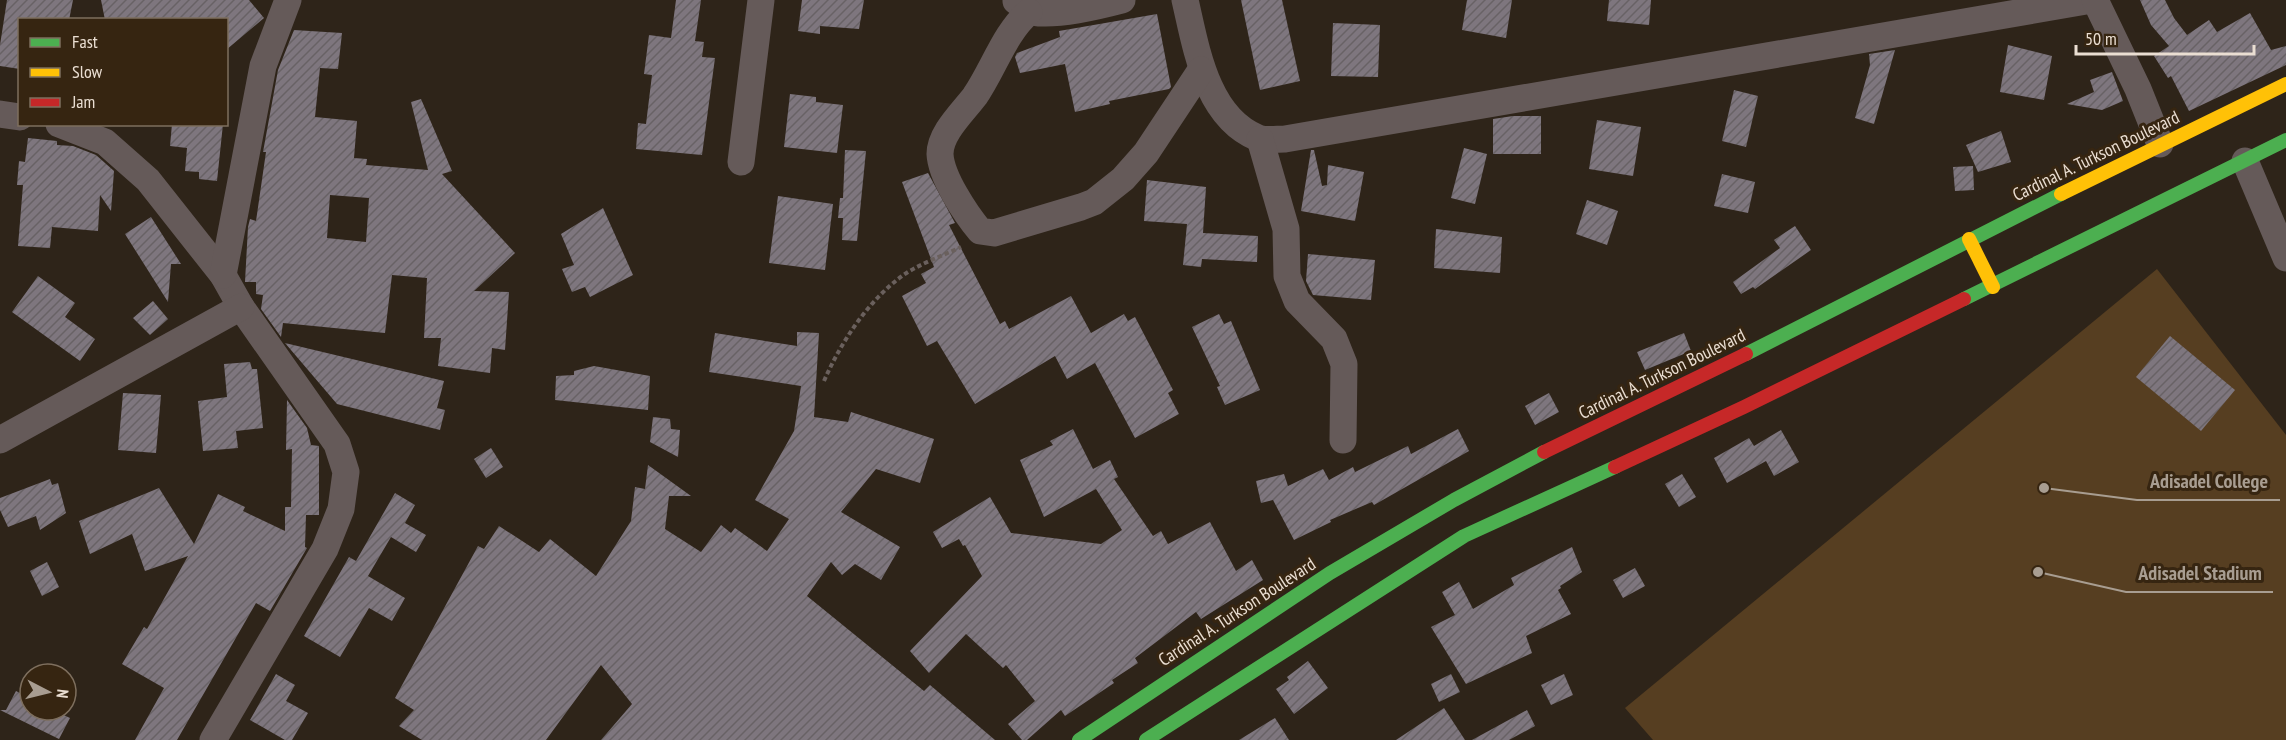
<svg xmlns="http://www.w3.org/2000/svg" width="2286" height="740" font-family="'PT Sans Narrow',sans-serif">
<defs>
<pattern id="building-hatch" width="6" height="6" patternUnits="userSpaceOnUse" patternTransform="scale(1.5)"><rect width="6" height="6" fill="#7e767e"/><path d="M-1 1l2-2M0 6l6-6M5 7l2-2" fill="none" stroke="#686265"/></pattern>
</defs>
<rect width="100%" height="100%" fill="#2e2419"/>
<polygon fill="#563e21" points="2157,269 2286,435 2286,740 1653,740 1625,708"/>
<g fill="url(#building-hatch)" fill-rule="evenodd">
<polygon points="7,0 73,0 69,20 20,20 20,69 0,66 0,45"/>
<polygon points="101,0 249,0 264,18 226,50 226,20 105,20"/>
<polygon points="676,0 701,0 695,41 704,42 702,57 715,58 702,155 636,149 638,123 646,124 652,75 644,74 649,35 671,38"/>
<polygon points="802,0 864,0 859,29 820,26 820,34 798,31"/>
<polygon points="1241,0 1282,0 1300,81 1260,90"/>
<polygon points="1467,0 1512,0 1506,38 1462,30"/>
<polygon points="1609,0 1651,0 1649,25 1607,21"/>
<polygon points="2140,0 2165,0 2174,18 2187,35 2209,20 2217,32 2250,13 2271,50 2286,46 2286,65 2189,111 2171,76 2168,78 2154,56 2169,46 2151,25"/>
<polygon points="1157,14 1171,87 1169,89 1109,101 1110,104 1075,112 1065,64 1020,73 1015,57 1017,53 1060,37 1059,31"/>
<polygon points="1333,23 1380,25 1378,77 1331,76"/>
<path d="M294,30L342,33L338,69L320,68L315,117L357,121L354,158L367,159L366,165L428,170L411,102L421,99L452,171L442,174L515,253L474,291L509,292L505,350L492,348L490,373L438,366L441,338H424L427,278L392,275L385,333L283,323L281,337L261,309L263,295L256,294V282H245L248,227L250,219L256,221L266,152H263L278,70ZM330,195L369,198L366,242L327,238Z"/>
<polygon points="2008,45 2052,56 2044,100 2000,92"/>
<polygon points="1895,50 1874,124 1855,118 1870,65 1869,54"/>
<polygon points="2112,72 2123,101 2102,110 2067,104 2094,92 2090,80"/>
<polygon points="1734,90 1758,96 1746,147 1722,141"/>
<polygon points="790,94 816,97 816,102 843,105 837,153 784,147"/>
<polygon points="1513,116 1541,116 1541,154 1493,154 1493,119"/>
<polygon points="1597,120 1641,127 1633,176 1589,169"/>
<polygon points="172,124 223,124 217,181 199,179 199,172 185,171 187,148 170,146"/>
<polygon points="2001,131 2011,162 1978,172 1966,145"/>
<polygon points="28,138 57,141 57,145 73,146 96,155 114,171 111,211 100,195 98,231 52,227 50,248 18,246 23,185 17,185 19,161 25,162"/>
<polygon points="1464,148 1487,154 1475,204 1451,198"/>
<polygon points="845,150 866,151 857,241 842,240 843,218 838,218 840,198 843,198"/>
<polygon points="1311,150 1314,150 1322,186 1327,185 1328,165 1364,172 1355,221 1301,211"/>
<polygon points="1973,166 1974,190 1955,191 1953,167"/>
<polygon points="928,173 955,223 949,225 1000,324 1005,321 1009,329 1071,296 1091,333 1124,314 1128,321 1135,317 1173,390 1168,393 1179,414 1135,438 1095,363 1067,379 1055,356 975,404 937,341 927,346 902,296 926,283 921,274 934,267 902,182"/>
<polygon points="1722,174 1755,182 1748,213 1714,206"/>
<polygon points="1147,180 1206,187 1203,233 1258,236 1257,262 1202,259 1201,267 1183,265 1187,224 1144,221"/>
<polygon points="778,196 833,204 825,270 769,263"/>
<polygon points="1587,200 1618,211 1607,245 1576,234"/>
<polygon points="603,208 633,275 590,297 585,287 572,292 562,269 574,265 561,234"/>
<polygon points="151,217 181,264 171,264 168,302 125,234"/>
<polygon points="1795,226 1811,250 1755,289 1753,287 1741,294 1733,282 1780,248 1774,240"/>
<polygon points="1436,229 1502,237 1500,273 1434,268"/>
<polygon points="1308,254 1375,260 1371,300 1313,295 1306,281"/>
<polygon points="38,276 75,303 65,317 95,339 80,361 12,312"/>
<polygon points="153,301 168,319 150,335 133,318"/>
<polygon points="1219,314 1224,324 1231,321 1260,390 1225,405 1217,387 1220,386 1192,327"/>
<polygon points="797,332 819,333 814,417 848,422 851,412 934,439 920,483 876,469 841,512 900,547 881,580 855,564 842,575 831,562 807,596 924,691 930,685 995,740 601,740 632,704 601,665 546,740 422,740 399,726 414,710 395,698 478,546 484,549 499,526 539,552 550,539 596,576 631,521 635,487 645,489 648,465 691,496 669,496 665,529 701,552 721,525 731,533 735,528 767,551 789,519 755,500 794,431 801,386 709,372 715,333 797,346"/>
<polygon points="1684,333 1691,351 1645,370 1637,352"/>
<polygon points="2170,336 2235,390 2201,431 2136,377"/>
<polygon points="285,343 444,381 437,408 445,410 440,430 337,404"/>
<polygon points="250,362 252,369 257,369 263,428 236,431 238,448 203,451 198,401 227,397 224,364"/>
<polygon points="594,366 650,376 648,410 555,400 556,376 574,375 574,371"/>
<polygon points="123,393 161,395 156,453 118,450"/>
<polygon points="1549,393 1559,412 1535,425 1525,406"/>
<polygon points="287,400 307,428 311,445 319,446 319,515 306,515 305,547 307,548 270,611 256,603 177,740 135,740 164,688 122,664 144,627 147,629 188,556 145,571 132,534 90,554 79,521 159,488 194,544 218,494 245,507 243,511 285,531 285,507 291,507 292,449 286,450"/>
<polygon points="653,417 670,419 671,429 680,430 678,457 650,442"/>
<polygon points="1073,429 1093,469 1110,460 1118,477 1114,479 1153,536 1161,531 1168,544 1210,522 1236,571 1252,560 1263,580 1201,619 1196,612 1135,658 1138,663 1112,680 1114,683 1065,716 1061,710 1027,740 1022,740 1008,724 1035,701 1006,665 1003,668 966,634 929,673 910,651 982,576 965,545 963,546 959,539 942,548 933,532 990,497 1011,533 1101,544 1122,530 1096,489 1044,517 1020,460 1053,445 1050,441"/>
<polygon points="1458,429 1469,451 1374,505 1372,502 1330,520 1331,522 1294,540 1273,500 1261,503 1256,481 1284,474 1288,486 1323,469 1329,480 1353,467 1355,472 1408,446 1411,454"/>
<polygon points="1781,430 1799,462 1774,476 1766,461 1727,483 1714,458 1749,438 1754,446"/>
<polygon points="491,448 503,467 486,478 474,459"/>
<polygon points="1682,474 1696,497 1679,507 1665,484"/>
<polygon points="50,479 52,485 58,483 66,513 40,530 36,516 8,527 0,510 0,498"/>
<polygon points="395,493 415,505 405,523 426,535 416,552 391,537 368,576 405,598 392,621 369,608 340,657 304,636 349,557 356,561"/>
<polygon points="1572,547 1582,572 1560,586 1561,588 1558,590 1571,614 1526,636 1532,653 1466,684 1431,627 1455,615 1442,592 1459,582 1473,609 1514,585 1511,578"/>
<polygon points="47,562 59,587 42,596 30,571"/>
<polygon points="1635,568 1645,586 1623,598 1613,580"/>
<polygon points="1308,661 1328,688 1294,714 1276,689 1289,680 1287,677"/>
<polygon points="276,674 295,685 286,701 308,713 292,740 285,740 250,720"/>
<polygon points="1451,674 1460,692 1439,702 1431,684"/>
<polygon points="1564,674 1573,695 1551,705 1541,685"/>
<polygon points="16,691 30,698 30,710 53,710 70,718 59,739 0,710 6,710"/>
<polygon points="1444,708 1465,740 1396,740"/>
<polygon points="1527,710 1535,726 1509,740 1472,740"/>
<polygon points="1275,718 1289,740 1239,740"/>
</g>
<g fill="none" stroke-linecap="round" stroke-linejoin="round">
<path stroke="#6a605d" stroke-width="4" stroke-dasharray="4.5 3" stroke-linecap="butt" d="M824,381C841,342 868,301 902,276C919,264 942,256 961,247"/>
<g stroke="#655a59" stroke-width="27">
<path d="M1185,0C1196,47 1206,117 1258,138C1265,141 1277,139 1285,139L2092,0"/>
<polyline points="2095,0 2138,89 2160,144"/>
<path d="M1016,1C1020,4 1023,8 1027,10C1044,20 1103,5 1122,0"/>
<path d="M1029,12C1005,32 993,70 975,96C963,112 940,133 940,154C941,177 966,214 980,231L994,233L1081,207L1094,202L1123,179L1146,153L1201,70"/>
<polyline points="0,114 20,117"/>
<polyline points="59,124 105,142 148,180 223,275 241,307 337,444 346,472 341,509 325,549 213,740"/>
<polyline points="1260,139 1286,229 1287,276 1297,301 1334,339 1344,364 1343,440"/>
<polyline points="2245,161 2286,258"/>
<polyline points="741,162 761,0"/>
<polyline points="223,275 263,66 288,0"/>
<polyline points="0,440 241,307"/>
</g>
<g stroke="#4caf50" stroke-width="14">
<polyline points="1964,299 2286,140"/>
<polyline points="1746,354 2061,194"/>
<polyline points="1079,740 1330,573 1454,500 1544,452"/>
<polyline points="1146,740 1464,536 1615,467"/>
</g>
<g stroke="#ffc107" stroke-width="14">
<polyline points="2061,194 2286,84"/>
<polyline points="1969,239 1993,287"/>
</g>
<g stroke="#c62828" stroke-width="14">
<polyline points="1544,452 1746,354"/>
<polyline points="1615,467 1744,407 1964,299"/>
</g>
</g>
<g text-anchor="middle" stroke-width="6" stroke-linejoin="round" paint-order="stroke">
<g font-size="18" fill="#eaded2" stroke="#362511">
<text transform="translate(2096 156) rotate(-26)" y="6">Cardinal A. Turkson Boulevard</text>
<text transform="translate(1662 374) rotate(-26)" y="6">Cardinal A. Turkson Boulevard</text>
<text transform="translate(1237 612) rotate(-33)" y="6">Cardinal A. Turkson Boulevard</text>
</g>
</g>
<path fill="none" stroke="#a89d91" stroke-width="2" d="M2044 488L2137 500H2280M2038 572L2126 592H2273"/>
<g fill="#a89d91" stroke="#362511" stroke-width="2">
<circle cx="2044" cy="488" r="6"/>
<circle cx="2038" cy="572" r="6"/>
</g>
<g font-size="20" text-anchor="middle" font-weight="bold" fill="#a89d91" stroke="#362511" stroke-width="6" stroke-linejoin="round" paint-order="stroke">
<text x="2209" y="488">Adisadel College</text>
<text x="2200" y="580">Adisadel Stadium</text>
</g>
<rect x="18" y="18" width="210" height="108" fill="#362511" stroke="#7e6f5e" stroke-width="1.5"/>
<rect x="30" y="38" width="30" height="9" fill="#4caf50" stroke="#7e6f5e" stroke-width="1.5"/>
<text x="72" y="48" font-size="18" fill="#eaded2">Fast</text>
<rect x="30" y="68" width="30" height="9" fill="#ffc107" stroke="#7e6f5e" stroke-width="1.5"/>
<text x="72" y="78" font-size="18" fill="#eaded2">Slow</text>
<rect x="30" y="98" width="30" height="9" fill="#c62828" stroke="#7e6f5e" stroke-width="1.5"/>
<text x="72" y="108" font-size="18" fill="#eaded2">Jam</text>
<g transform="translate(48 692) rotate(97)"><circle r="28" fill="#362511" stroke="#7e6f5e" stroke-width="1.5"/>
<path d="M0-4.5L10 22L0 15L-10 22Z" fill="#a89d91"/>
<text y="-9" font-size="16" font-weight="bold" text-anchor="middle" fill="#eaded2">N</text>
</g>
<path d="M2076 45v9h178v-9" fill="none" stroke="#eaded2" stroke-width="3"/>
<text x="2085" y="45" font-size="18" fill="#eaded2" stroke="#362511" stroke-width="4.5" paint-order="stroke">50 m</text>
</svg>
